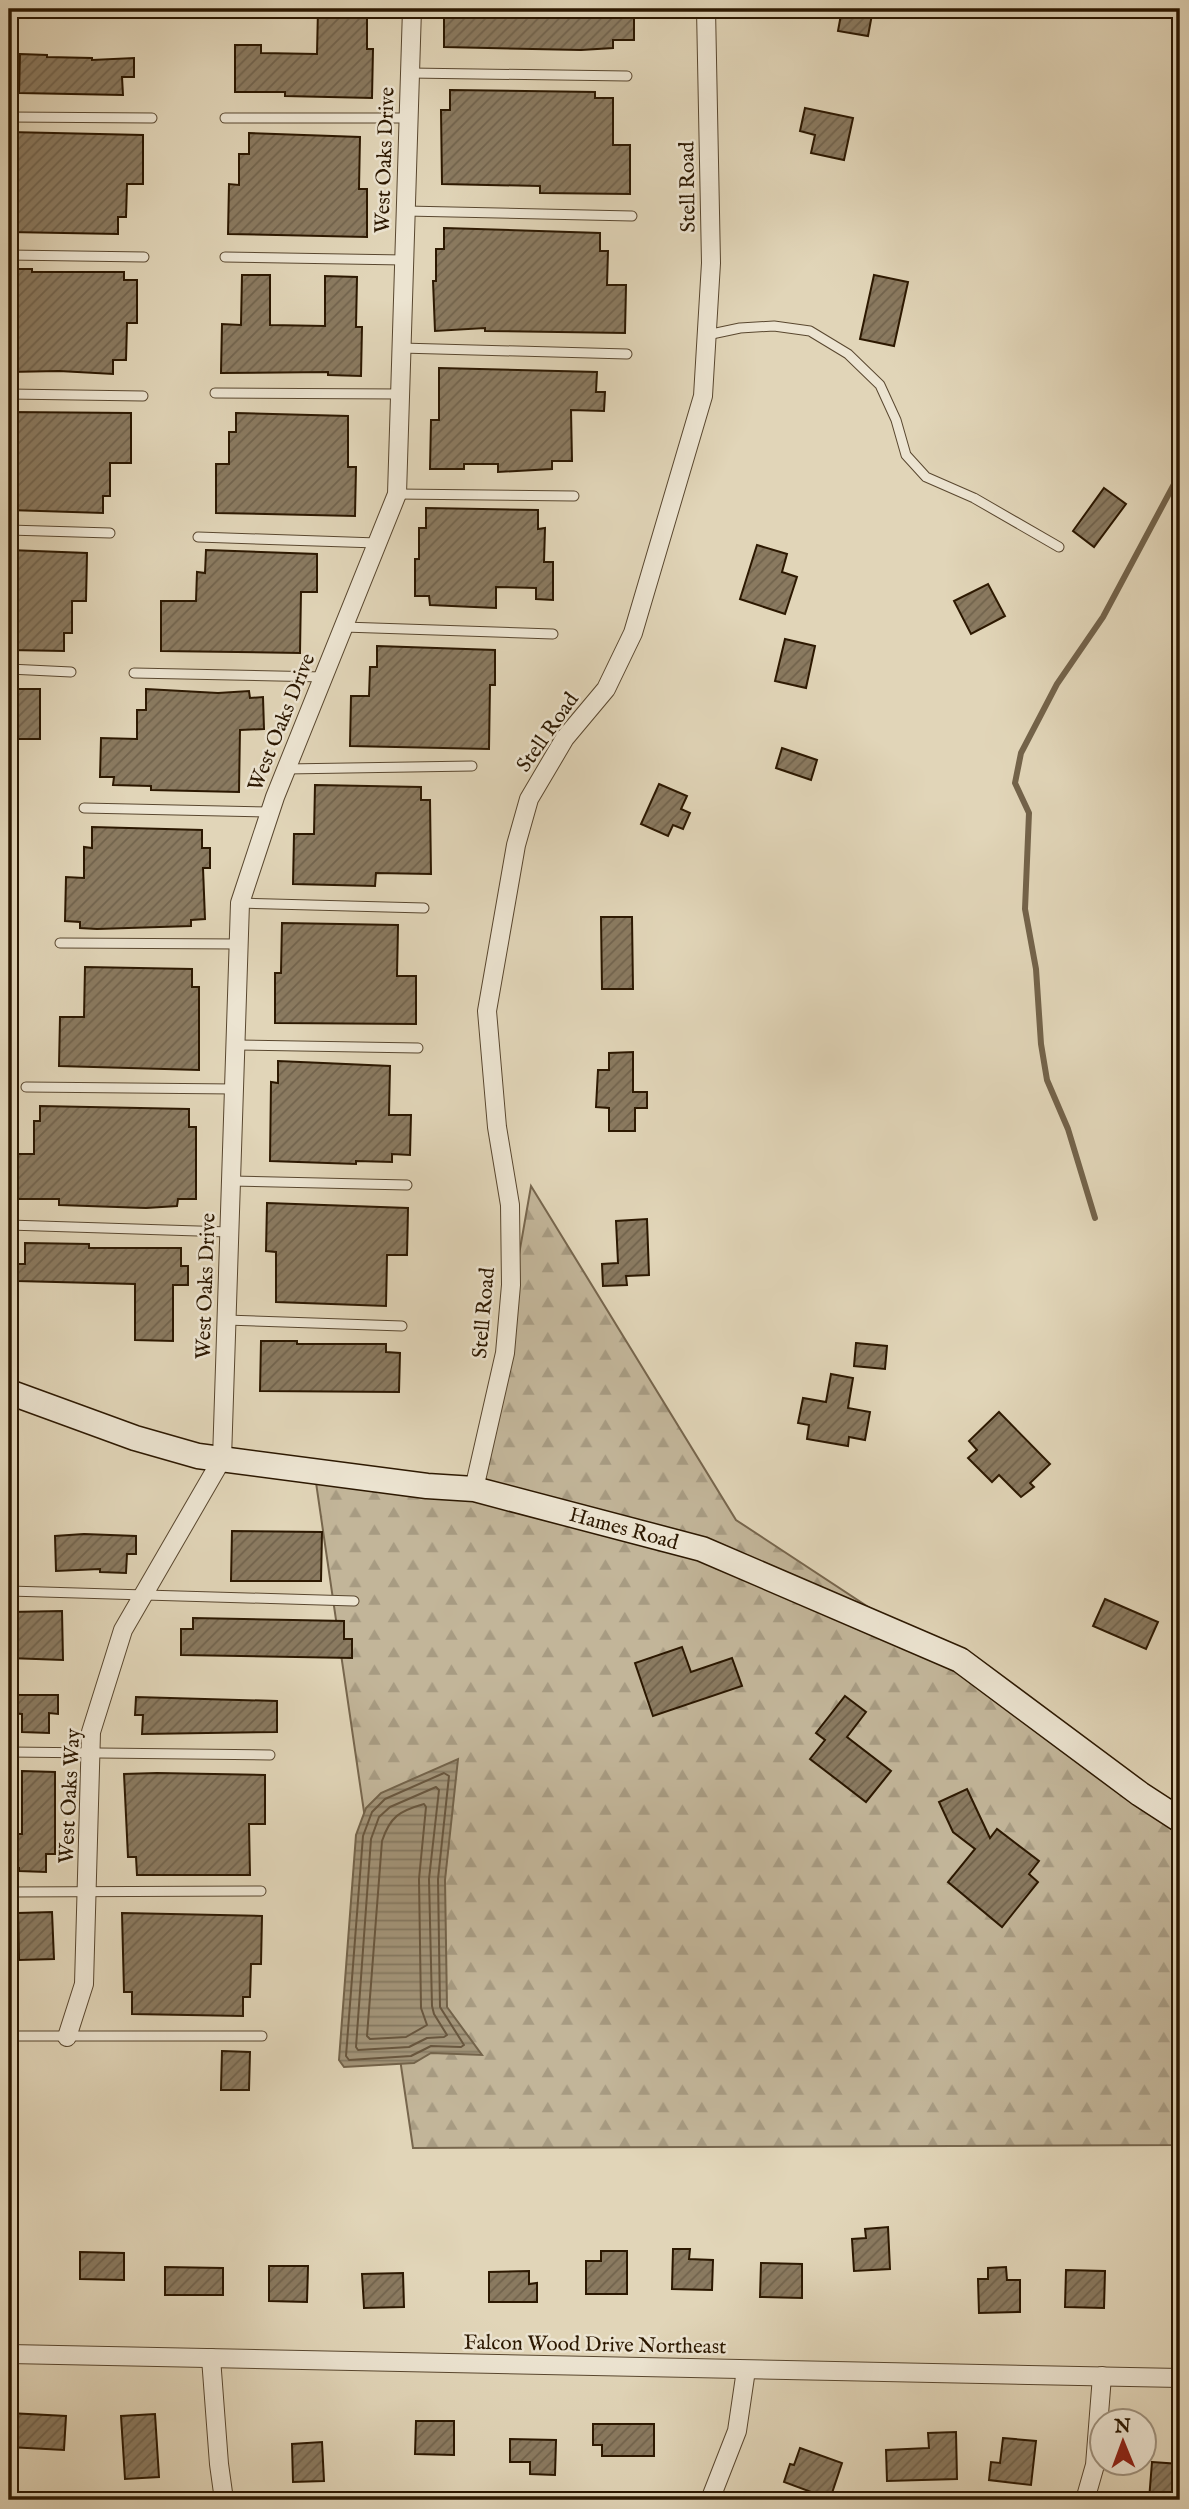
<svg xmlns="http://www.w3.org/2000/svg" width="1189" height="2509" font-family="'IM FELL English',serif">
<defs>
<pattern id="forest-firs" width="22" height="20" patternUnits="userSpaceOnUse" patternTransform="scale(1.75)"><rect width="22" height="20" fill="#c2b599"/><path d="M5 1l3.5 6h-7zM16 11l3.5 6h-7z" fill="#a79b82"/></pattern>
<pattern id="water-rules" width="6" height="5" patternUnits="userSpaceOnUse" patternTransform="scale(1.75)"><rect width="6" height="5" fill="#a3957a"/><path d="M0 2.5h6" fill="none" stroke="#857962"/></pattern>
<pattern id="building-hatch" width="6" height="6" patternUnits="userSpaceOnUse" patternTransform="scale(1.75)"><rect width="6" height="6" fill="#8a7a60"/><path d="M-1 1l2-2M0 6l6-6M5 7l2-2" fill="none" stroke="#71634d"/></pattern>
</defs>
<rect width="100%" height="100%" fill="#e1d5b8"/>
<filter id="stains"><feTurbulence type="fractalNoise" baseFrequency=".00286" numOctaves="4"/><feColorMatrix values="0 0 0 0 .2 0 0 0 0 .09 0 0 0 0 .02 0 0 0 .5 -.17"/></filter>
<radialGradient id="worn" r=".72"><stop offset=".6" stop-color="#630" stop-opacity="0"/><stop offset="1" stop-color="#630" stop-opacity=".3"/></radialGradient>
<polygon fill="url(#forest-firs)" stroke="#77664d" stroke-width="2" points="531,1186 736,1520 1180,1812 1180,2145 413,2148 313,1462 479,1484"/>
<polygon fill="url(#water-rules)" stroke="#73634a" stroke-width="2" points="458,1759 445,1880 447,2007 482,2055 431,2053 414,2063 344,2067 339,2060 356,1835 366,1808 381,1793"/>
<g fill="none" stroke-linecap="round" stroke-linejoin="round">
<g stroke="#68563e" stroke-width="2">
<polygon points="444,1773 449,1776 438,1879 440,2007 464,2045 461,2047 431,2046 411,2056 349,2060 346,2056 363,1836 372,1812 385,1799"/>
<polygon points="436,1787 439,1790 429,1879 432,2006 434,2014 447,2035 444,2037 427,2038 409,2047 358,2050 356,2047 371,1839 379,1817 390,1807"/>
<path d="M424,1804L426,1807L419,1879L421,2008L427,2025L406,2037L370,2039L367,2036L382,1841C390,1817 399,1811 424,1804Z"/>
</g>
<polyline stroke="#73634a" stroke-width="6" points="1095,1218 1068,1129 1047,1080 1041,1044 1036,969 1025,909 1029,813 1015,783 1021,753 1057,684 1103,617 1180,473"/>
</g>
<g fill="url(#building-hatch)" stroke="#2c1801" stroke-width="2">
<polygon points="318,9 367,9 367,49 373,49 372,98 285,96 285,92 235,92 235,45 261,45 261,53 317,54"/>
<polygon points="444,9 634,9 634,40 613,40 613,48 581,50 444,47"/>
<polygon points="842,9 873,9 868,36 838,31"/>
<polygon points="20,54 47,55 47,57 92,58 92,60 134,58 134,77 122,77 123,95 19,93"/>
<polygon points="450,90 595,92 595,98 613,98 613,145 630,145 630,194 540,193 540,186 442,184 441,110 450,110"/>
<polygon points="805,108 853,118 844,160 811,153 815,135 800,131"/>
<polygon points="9,132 143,135 143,184 127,184 126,217 118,217 118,234 9,232"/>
<polygon points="249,133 360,137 359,189 367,189 367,237 228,234 229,184 239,185 239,154 249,154"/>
<polygon points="444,228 600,233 600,251 608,251 607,285 626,285 625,333 485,331 485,328 435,331 433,281 436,281 436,249 444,249"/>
<polygon points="9,269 32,269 32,272 124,272 124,280 137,280 137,323 127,323 126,360 113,360 113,374 59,371 9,372"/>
<polygon points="242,275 270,275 270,325 325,326 325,276 357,277 356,327 362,327 361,376 328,375 328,372 221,373 222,324 241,325"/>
<polygon points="874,275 908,282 894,346 860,339"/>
<polygon points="439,368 597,372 596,392 605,392 604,411 571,410 572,461 552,461 552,469 498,472 498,464 464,464 464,469 430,469 431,420 439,420"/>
<polygon points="9,412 131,413 131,463 110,463 110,496 103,496 103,513 9,510"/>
<polygon points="236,413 348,416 348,467 356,467 355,516 216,513 216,464 229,464 229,432 236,432"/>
<polygon points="1104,488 1126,504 1094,547 1073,531"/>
<polygon points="426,508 538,510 538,529 545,528 544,562 553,562 553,600 536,599 536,588 496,587 496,608 430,605 429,596 415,596 415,559 419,559 419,528 426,528"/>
<polygon points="757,545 787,554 782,572 797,577 785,614 740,599"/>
<polygon points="9,550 87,553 86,601 72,601 72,633 64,633 64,651 9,650"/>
<polygon points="206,550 317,554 317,592 301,592 300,653 161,651 161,601 196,601 197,572 205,573"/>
<polygon points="988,584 1005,616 971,634 954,601"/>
<polygon points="785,639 815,646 806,688 775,681"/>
<polygon points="377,646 495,650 495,685 490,685 489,749 350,746 351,696 369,696 370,667 377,667"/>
<rect x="9" y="689" width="31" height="50"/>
<polygon points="146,689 218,693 249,691 250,698 263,697 264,729 240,730 239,792 151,790 151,786 113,785 114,777 100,777 101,738 137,739 137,710 146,710"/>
<polygon points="782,748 817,760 811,780 776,768"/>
<polygon points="659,784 687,796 681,809 690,813 683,829 673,825 668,836 641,824"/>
<polygon points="315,785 421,787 421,800 430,800 431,874 376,873 375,886 293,884 294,834 314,834"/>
<polygon points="92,827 202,830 202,848 210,848 210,868 203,868 205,919 191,920 191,926 97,929 80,928 80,922 65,921 66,877 84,878 84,847 92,848"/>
<polygon points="601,917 632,917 633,989 602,989"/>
<polygon points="282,923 398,925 397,976 416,976 416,1024 275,1023 275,973 281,973"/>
<polygon points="85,967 192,969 192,987 199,987 199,1070 59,1066 60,1017 84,1017"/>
<polygon points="633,1052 633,1092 647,1092 647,1108 635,1108 635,1131 609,1131 609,1108 596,1107 598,1070 609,1070 609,1053"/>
<polygon points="278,1061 390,1066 389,1115 411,1115 410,1155 392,1154 392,1162 356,1161 356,1164 270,1161 271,1082 278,1083"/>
<polygon points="40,1106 189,1109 189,1127 196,1127 196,1199 178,1199 177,1206 146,1208 59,1205 59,1199 9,1199 9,1154 34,1154 34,1121 40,1121"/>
<polygon points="267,1203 408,1208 407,1255 387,1255 386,1306 276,1302 276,1252 266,1251"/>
<polygon points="647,1219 649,1275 626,1276 627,1285 603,1286 602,1264 618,1263 616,1221"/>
<polygon points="25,1243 89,1244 89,1248 181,1248 181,1266 188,1266 188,1285 173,1285 173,1341 135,1340 135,1284 17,1281 18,1264 25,1264"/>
<polygon points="261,1341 297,1341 297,1344 386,1344 386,1352 400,1353 399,1392 260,1391"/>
<polygon points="856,1343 887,1346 885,1369 854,1366"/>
<polygon points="831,1374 853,1378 848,1408 870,1412 865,1440 849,1437 848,1446 807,1439 809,1425 798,1423 803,1398 826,1402"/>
<polygon points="999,1412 1050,1464 1030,1483 1034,1487 1021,1497 999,1475 992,1482 968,1458 977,1450 969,1441"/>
<polygon points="232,1531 322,1532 321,1581 231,1581"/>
<polygon points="84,1534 136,1536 136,1554 127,1554 126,1573 100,1572 100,1569 56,1571 55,1536"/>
<polygon points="1105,1599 1158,1622 1146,1649 1093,1626"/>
<polygon points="62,1611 63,1660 9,1658 9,1612"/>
<polygon points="193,1618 344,1621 344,1639 352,1639 352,1658 181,1655 181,1629 193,1629"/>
<polygon points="682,1647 691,1672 732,1658 742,1686 653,1716 635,1663"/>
<polygon points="9,1695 58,1695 58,1714 49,1713 49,1733 22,1732 22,1714 9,1713"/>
<polygon points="845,1696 866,1712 847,1737 891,1771 866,1802 810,1759 825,1740 816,1733"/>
<polygon points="136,1697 277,1701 277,1732 142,1734 143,1715 135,1715"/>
<polygon points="22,1771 55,1772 55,1854 46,1854 46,1872 19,1871 19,1868 9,1868 9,1834 22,1834"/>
<polygon points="157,1773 265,1775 265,1824 249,1824 250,1875 137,1875 136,1857 128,1857 124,1774"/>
<polygon points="967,1789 990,1838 997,1829 1039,1861 1029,1874 1038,1882 1002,1927 948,1882 975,1849 953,1832 939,1802"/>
<polygon points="52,1912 54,1959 19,1960 18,1913"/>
<polygon points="122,1913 262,1916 261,1964 251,1964 250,1997 243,1997 243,2016 132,2014 132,1992 124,1992"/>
<polygon points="222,2051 250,2052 249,2090 221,2090"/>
<polygon points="888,2227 890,2269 854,2271 852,2239 866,2238 865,2229"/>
<polygon points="673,2249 690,2249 689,2259 713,2260 712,2290 672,2289"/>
<polygon points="601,2251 627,2251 627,2294 586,2294 586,2261 601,2261"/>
<polygon points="80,2252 124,2253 124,2280 80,2279"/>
<polygon points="761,2263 802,2264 802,2298 760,2297"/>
<polygon points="269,2266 308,2266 307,2302 269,2301"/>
<polygon points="165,2267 223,2268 223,2295 165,2295"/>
<polygon points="1006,2267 1007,2280 1020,2280 1020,2312 979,2313 978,2279 988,2279 988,2268"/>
<polygon points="1066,2270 1105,2271 1104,2308 1065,2307"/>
<polygon points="529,2271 529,2284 537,2283 537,2302 489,2302 489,2272"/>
<polygon points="403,2273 404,2307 364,2308 362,2274"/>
<polygon points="9,2413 66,2416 64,2450 9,2447"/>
<polygon points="155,2414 159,2477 125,2479 121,2416"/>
<polygon points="416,2421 454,2421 454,2455 415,2454"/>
<polygon points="593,2424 654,2424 654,2456 602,2456 602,2445 593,2445"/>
<polygon points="956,2432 957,2479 887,2481 886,2450 929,2448 928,2433"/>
<polygon points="1003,2438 1036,2441 1031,2485 989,2480 991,2462 1000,2463"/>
<polygon points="510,2439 556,2440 555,2475 530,2474 530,2462 510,2462"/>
<polygon points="322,2442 324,2481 293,2482 292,2444"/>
<polygon points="800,2448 842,2463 830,2499 784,2482 790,2464 794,2465"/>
<polygon points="1152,2462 1180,2464 1180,2500 1149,2500"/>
</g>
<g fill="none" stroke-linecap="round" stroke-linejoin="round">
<defs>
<g id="lane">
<polyline points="410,73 627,76"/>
<polyline points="9,117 152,118"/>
<polyline points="225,118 408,118"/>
<polyline points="406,211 632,216"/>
<polyline points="9,255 144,257"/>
<polyline points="225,257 404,260"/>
<polyline points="707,335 740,328 774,326 810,331 848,354 880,385 896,420 906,455 926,477 974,498 1059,547"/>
<polyline points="401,348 627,354"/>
<polyline points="215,393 400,394"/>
<polyline points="9,394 143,396"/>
<polyline points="397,494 574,496"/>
<polyline points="9,530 110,533"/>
<polyline points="198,537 377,543"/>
<polyline points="344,627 553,634"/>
<polyline points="9,669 71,672"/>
<polyline points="134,673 324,677"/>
<polyline points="286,769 472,766"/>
<polyline points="84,808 271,812"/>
<polyline points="240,903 424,908"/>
<polyline points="60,943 239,944"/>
<polyline points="236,1045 418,1048"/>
<polyline points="26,1087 234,1089"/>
<polyline points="231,1181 407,1185"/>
<polyline points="9,1225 229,1232"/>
<polyline points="226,1320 402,1326"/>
<polyline points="9,1591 354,1601"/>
<polyline points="9,1752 270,1755"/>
<polyline points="9,1892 261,1891"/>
<polyline points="9,2036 262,2036"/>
</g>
<g id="street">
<polyline points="474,1489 505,1353 511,1285 510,1205 497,1127 487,1011 516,845 529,799 565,738 606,689 633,633 703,396 711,263 706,9"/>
<polyline points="67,2037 84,1984 91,1732 123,1630 222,1459 240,903 275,797 397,494 412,9"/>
<polyline points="9,2354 1180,2378"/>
<polyline points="211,2358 219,2464 224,2500"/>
<polyline points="710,2500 737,2431 746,2370"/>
<polyline points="1085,2500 1095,2465 1102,2376"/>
</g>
<polyline id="secondary" points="9,1392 135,1438 198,1456 427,1486 474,1489 702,1549 960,1660 1140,1794 1180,1820"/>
</defs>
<use href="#lane" stroke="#59472f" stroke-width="11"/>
<use href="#street" stroke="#59472f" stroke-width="20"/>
<use href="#secondary" stroke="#2c1801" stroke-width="27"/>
<use href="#lane" stroke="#ece4d1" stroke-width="9"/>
<use href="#street" stroke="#ece4d1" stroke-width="18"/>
<use href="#secondary" stroke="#ece4d1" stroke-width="24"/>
</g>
<g text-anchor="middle" stroke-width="5" stroke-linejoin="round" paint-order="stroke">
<g font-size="21" fill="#2c1801" stroke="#ece4d1">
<text transform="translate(384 160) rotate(-88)" y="7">West Oaks Drive</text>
<text transform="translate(687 187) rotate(-91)" y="7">Stell Road</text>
<text transform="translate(281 722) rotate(-68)" y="7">West Oaks Drive</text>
<text transform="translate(547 732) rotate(-55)" y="7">Stell Road</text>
<text transform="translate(205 1286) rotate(-88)" y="7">West Oaks Drive</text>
<text transform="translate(483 1313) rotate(-85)" y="7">Stell Road</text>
<text transform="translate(624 1528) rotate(15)" y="7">Hames Road</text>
<text transform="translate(69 1796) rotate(-87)" y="7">West Oaks Way</text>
<text transform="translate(595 2344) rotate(1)" y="7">Falcon Wood Drive Northeast</text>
</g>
</g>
<rect width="1189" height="2509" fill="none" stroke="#e1d5b8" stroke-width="35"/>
<rect x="10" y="10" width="1168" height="2488" fill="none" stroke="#2c1801" stroke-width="3.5"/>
<rect x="18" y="18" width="1154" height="2474" fill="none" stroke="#2c1801" stroke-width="2"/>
<g transform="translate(1123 2442) rotate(359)"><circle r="33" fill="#ece4d1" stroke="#9f927e" stroke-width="2"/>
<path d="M0-5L12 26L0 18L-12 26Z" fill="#8f2418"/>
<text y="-10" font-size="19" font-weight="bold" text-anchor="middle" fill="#2c1801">N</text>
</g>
<rect width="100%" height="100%" filter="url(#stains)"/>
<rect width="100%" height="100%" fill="url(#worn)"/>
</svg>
